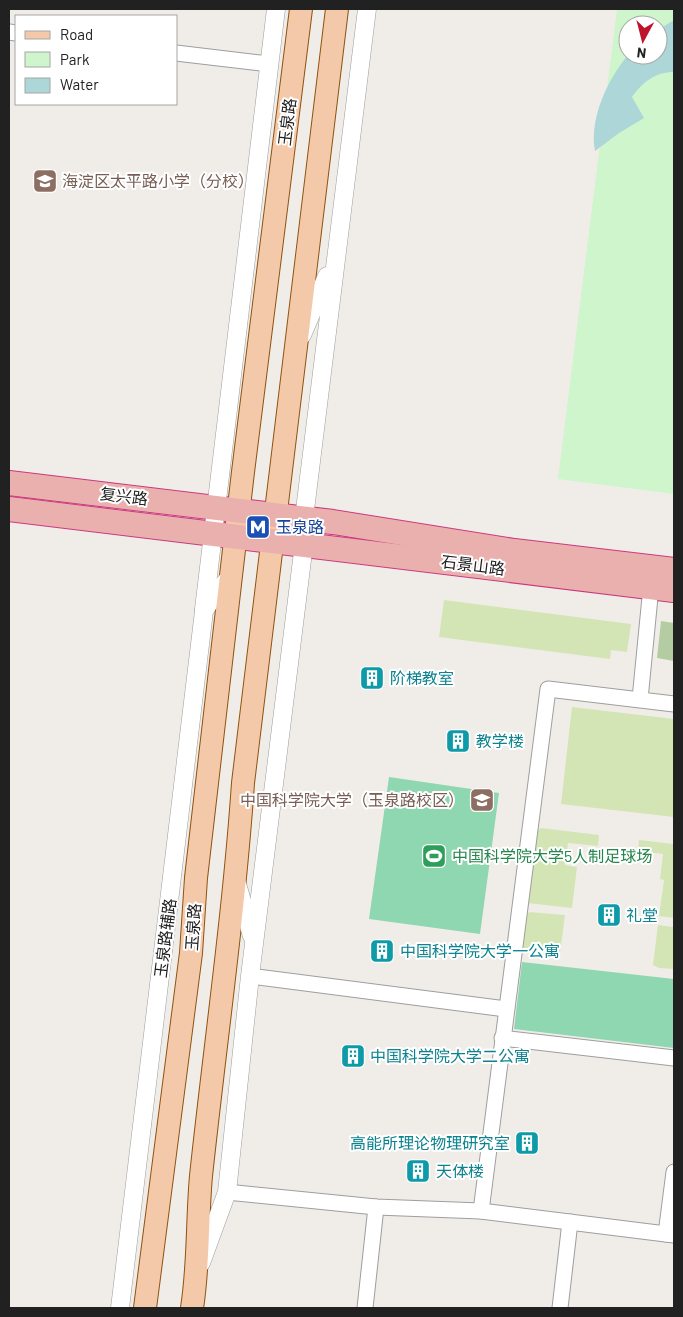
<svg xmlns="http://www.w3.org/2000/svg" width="683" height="1317" font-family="Barlow,'Noto Sans SC',sans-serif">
<rect width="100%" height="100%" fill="#f0ede9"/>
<g fill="#d3e5b4">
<polygon points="444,600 631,624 627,652 611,650 610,659 439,637"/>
<polygon points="572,707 674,719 674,817 561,804"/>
<polygon points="541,828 599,835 598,846 568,843 565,865 577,867 572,908 527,903 537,831"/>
<polygon points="639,840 674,844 674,918 659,916 664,880 660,879 663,854 638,851"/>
<polygon points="529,912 565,915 560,953 525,950 523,947 526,916"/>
<polygon points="658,925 674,927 674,969 659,968 653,965"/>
</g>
<polygon fill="#b4cca1" points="661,621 674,623 674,661 657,658"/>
<path fill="#cef5cb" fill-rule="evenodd" d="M617,9H674V494L558,479ZM628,25H658V55H628Z"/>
<g fill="#8fd7b1">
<polygon points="389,777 499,793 480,934 369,919"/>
<polygon points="522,962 674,979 674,1048 514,1029"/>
</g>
<path fill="#add6d9" d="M674,20V72C655,72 643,82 632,97L644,118L619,133L595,151C589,118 608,79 628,55H658V30Z"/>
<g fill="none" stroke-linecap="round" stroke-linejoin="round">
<defs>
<g id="minor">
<polyline points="9,32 16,33"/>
<polyline points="176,53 269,64"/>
<polyline points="640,699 651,587"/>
<polyline points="250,976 506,1009"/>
<polyline points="502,1038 674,1058"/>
<polyline points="227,1192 376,1207 481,1211 674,1235"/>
<polyline points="481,1211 548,689 674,704"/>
<polyline points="666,1234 674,1172"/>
<polyline points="365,1308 376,1207"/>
<polyline points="560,1308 570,1222"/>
</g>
<g id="tertiary">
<polyline points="302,335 327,276"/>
<polyline points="204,609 276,9"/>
<polyline points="237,884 252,936"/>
<polyline points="201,1263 227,1192 250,976 303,552 304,518 367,9"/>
<polyline points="120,1308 204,611 214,595 231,576"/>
</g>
<g id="primary">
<polyline points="145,1308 191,953 196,878 243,472 301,9"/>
<path d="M192,1308C199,1264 197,1220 201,1176C215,1045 234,914 243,783L337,9"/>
</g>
<g id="trunk">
<polyline points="9,483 333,522 514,551 674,570"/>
<polyline points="9,509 674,590"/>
</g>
</defs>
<use href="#minor" stroke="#9e9e9e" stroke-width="17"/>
<use href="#tertiary" stroke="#9e9e9e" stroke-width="19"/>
<use href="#primary" stroke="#8f520f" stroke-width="24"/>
<use href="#trunk" stroke="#cb3980" stroke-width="26"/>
<use href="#minor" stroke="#fff" stroke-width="15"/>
<use href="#tertiary" stroke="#fff" stroke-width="18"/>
<use href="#primary" stroke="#f4c9aa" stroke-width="22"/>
<use href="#trunk" stroke="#eab0ad" stroke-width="24"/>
</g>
<defs>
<symbol id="school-square" viewBox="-11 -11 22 22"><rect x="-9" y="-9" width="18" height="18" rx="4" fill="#8d6e63" stroke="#fff"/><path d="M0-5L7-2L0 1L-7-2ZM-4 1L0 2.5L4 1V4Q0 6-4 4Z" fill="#fff"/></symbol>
<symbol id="metro-square" viewBox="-11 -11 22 22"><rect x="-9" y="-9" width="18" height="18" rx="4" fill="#1a4fb4" stroke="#fff"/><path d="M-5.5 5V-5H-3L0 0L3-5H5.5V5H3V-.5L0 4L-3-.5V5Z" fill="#fff"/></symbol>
<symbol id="building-square" viewBox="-11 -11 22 22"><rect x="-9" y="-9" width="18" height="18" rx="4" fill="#0f9aa8" stroke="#fff"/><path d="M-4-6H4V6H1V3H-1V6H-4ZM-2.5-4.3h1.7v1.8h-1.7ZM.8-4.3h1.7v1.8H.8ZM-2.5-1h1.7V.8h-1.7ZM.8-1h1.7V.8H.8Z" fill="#fff"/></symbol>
<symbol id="university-square" viewBox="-11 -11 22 22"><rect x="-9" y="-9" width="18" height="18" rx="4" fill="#8d6e63" stroke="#fff"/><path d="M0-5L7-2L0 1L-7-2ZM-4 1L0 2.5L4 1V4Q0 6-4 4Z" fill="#fff"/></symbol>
<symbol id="stadium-square" viewBox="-11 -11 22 22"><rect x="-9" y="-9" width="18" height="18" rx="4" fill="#2e9e5b" stroke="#fff"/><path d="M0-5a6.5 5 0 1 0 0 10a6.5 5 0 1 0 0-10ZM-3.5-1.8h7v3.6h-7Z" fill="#fff"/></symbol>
</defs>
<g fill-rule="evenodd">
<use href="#school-square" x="31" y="167" width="28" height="28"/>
<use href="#metro-square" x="244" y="513" width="28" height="28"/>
<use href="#building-square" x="358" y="664" width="28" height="28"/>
<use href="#building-square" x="444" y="727" width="28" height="28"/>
<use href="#university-square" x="468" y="786" width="28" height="28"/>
<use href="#stadium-square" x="420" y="842" width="28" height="28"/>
<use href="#building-square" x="595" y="901" width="28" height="28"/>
<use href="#building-square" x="368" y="937" width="28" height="28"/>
<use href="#building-square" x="339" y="1042" width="28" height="28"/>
<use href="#building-square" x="513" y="1129" width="28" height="28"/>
<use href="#building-square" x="404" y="1157" width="28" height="28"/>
</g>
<g text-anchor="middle" stroke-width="4" stroke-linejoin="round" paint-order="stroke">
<g font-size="16" fill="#212121" stroke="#fff">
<text transform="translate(287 122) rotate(-83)" y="6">玉泉路</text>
<text transform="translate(124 496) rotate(7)" y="6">复兴路</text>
<text transform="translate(473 565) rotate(7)" y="6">石景山路</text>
<text transform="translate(193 927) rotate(-86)" y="6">玉泉路</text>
<text transform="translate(165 938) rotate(-83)" y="6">玉泉路辅路</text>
</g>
<g font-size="16" fill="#785e54" stroke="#fff" text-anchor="start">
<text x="62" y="187">海淀区太平路小学（分校）</text>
<text x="464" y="806" text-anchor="end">中国科学院大学（玉泉路校区）</text>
</g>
<g font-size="16" fill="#164399" stroke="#fff" text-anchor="start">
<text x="276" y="533">玉泉路</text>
</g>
<g font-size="16" fill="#0d838f" stroke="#fff" text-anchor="start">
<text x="390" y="684">阶梯教室</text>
<text x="476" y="747">教学楼</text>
<text x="626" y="921">礼堂</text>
<text x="400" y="957">中国科学院大学一公寓</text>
<text x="370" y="1062">中国科学院大学二公寓</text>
<text x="510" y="1149" text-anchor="end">高能所理论物理研究室</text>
<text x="436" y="1177">天体楼</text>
</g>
<g font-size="16" fill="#27864d" stroke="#fff" text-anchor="start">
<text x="452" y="862">中国科学院大学5人制足球场</text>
</g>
</g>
<rect width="683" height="1317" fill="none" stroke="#212121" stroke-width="20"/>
<rect x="15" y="15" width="162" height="90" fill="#ffffff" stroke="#a6a6a6"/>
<rect x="25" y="31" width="25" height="8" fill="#f4c9aa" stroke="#a6a6a6"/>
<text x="60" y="40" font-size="15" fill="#212121">Road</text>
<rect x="25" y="52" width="25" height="15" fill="#cef5cb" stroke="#a6a6a6"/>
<text x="60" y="65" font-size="15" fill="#212121">Park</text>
<rect x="25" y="78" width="25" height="15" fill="#add6d9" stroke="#a6a6a6"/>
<text x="60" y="90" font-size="15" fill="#212121">Water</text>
<g transform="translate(643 40) rotate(187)"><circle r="24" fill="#ffffff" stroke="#a6a6a6"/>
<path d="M0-4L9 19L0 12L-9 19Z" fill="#be142c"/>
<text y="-8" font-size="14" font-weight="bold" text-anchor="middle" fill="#212121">N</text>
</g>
</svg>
